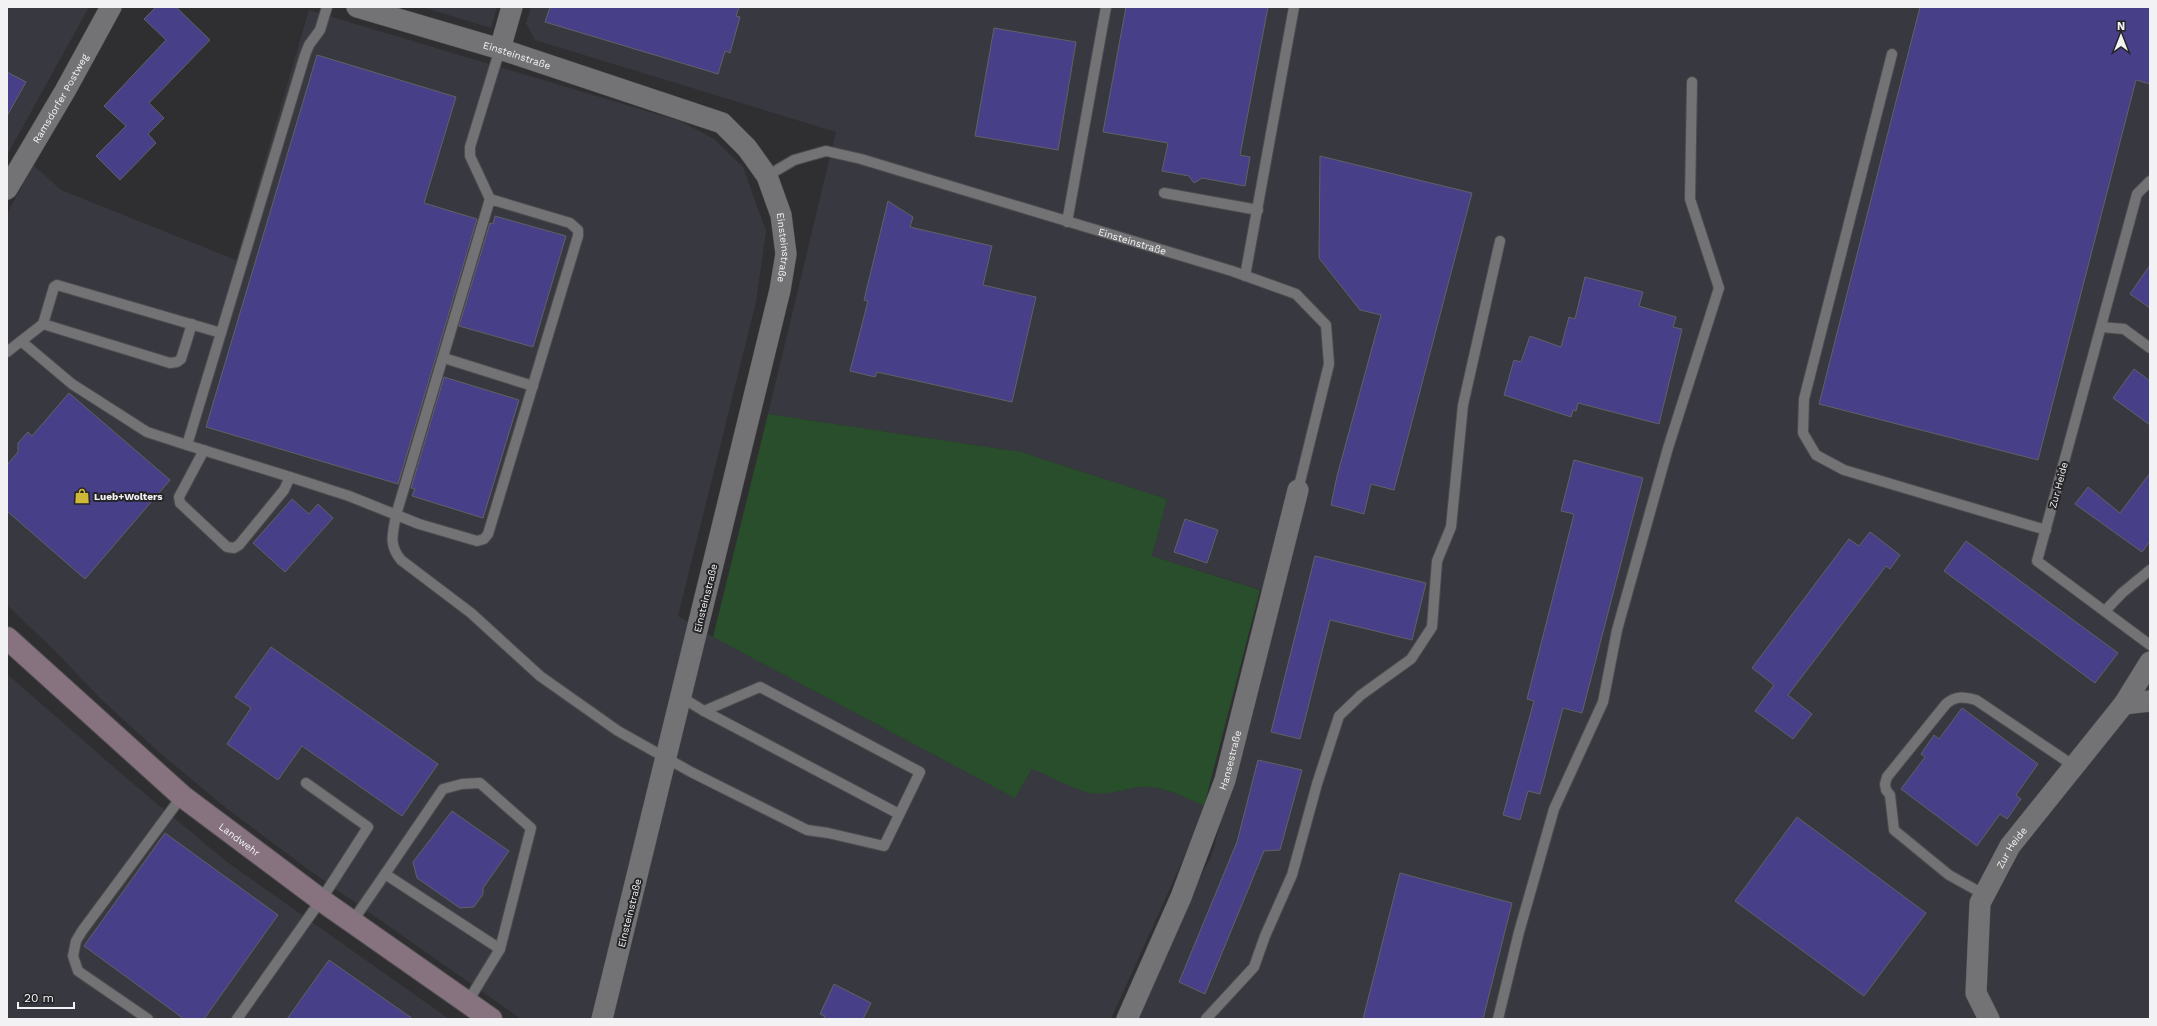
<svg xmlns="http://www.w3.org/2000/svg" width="2157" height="1026" font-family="'Work Sans',sans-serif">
<rect width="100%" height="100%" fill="#2f2f31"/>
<g fill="#383840">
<polygon points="7,7 89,7 7,155"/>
<polygon points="422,7 497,7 491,28"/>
<polygon points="531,7 2150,7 2150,1019 1125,1019 1212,855 1281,596 1152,556 1167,499 1021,452 768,414 836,132 535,40 526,23"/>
<polygon points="309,10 680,121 714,139 743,167 766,231 756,302 678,616 713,637 1015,798 1032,769 1087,792 1112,792 1140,787 1155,787 1175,793 1204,806 1189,846 1111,1019 521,1019 309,870 221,804 161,754 101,699 56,652 7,605 7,214 33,165 61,190 236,260"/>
<polygon points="7,674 138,788 227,862 449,1019 7,1019"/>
</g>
<path fill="#294e2b" d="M768,414L1021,452L1167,499L1152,556L1260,590L1204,806C1184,797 1163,785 1140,787C1123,789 1103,797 1086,792C1068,787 1050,776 1032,769L1015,798L713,637Z"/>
<g fill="#474089" stroke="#616164">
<polygon points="156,7 176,7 210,40 149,103 164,118 148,134 156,143 120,180 96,156 126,126 104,106 166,40 144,19"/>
<polygon points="550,7 739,7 736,16 740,17 730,53 725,51 718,74 545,22"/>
<polygon points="1126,7 1268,7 1240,155 1250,157 1245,186 1202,178 1194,183 1189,176 1162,171 1168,143 1103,132"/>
<polygon points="1920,7 2150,7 2150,84 2136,80 2038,460 1819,404"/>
<polygon points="994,28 1076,42 1058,150 975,136"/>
<polygon points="317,55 456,97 424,203 477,219 398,484 206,427"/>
<polygon points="7,72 26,82 7,116"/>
<polygon points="1320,156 1472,193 1394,490 1371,484 1364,514 1331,505 1337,476 1381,315 1360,310 1319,258"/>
<polygon points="888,201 913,217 910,227 992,246 983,285 1036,297 1012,402 877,372 875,377 850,371 868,301 864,300"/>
<polygon points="495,216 566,236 533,347 459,326 490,223 493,224"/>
<polygon points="2150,265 2150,308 2130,294"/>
<polygon points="1585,277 1643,292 1639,306 1676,317 1673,327 1682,329 1659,424 1578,403 1576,411 1573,410 1571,417 1504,395 1514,360 1521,362 1530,336 1561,347 1569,317 1575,319"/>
<polygon points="2134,369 2150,381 2150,425 2113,398"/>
<polygon points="444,377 519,400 483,518 412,496 415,489 411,488"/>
<polygon points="69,393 170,480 85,579 7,511 7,465 18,452 18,443 28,432 32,436"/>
<polygon points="1574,460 1643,478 1582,713 1563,708 1540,794 1528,791 1520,820 1503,815 1534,701 1527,699 1574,514 1561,511"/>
<polygon points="2150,473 2150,541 2142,552 2075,504 2088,487 2120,513"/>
<polygon points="292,499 309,514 318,504 333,518 285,572 253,543"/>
<polygon points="1185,519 1218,530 1207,563 1174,552"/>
<polygon points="1870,532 1900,555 1890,569 1886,566 1788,695 1812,714 1793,739 1755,711 1774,685 1752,668 1849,539 1859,546"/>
<polygon points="1966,541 2118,653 2095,683 1944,571"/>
<polygon points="1315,556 1426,583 1412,640 1330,620 1300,739 1271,732"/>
<polygon points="271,647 438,764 402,816 302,746 278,780 227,744 251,708 235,697"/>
<polygon points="1962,708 2038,764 2016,795 2021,799 2007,819 2000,814 1977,846 1901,789 1925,757 1921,754 1934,735 1939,739"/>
<polygon points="1258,760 1302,770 1280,850 1264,851 1205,994 1179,982 1237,842"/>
<polygon points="452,811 509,851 483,888 483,894 474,907 460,908 417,878 413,862"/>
<polygon points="1797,817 1926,913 1864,996 1735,901"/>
<polygon points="165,833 278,915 204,1019 184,1019 84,946"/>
<polygon points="1400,873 1512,903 1483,1019 1363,1019"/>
<polygon points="329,960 413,1019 287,1019"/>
<polygon points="834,984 871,1003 863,1019 823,1019 825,1016 820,1014"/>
</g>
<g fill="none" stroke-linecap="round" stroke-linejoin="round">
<defs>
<g id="lane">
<polyline points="1892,54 1804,399 1803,433 1816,455 1844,470 2046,530"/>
<path id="s1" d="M767,176L794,160L826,151L861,159L1232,271L1296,294L1326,325L1329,364L1298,490"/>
<polyline points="2150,181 2137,194 2037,561 2150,645"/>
<polyline points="1164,193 1258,210"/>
<polyline points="490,199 470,156 470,147 500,49"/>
<polyline points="1067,222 1106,7"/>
<polyline points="1245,276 1294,7"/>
<polyline points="43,324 170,363 177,362 181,359 192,324"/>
<polyline points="2101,327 2124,329 2150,348"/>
<polyline points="21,341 72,384 147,432 187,445 221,333"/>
<polyline points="7,352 43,324 54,287 57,285 221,333 305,55 309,45 320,30 327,7"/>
<polyline points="444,358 533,386"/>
<polyline points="187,445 290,477 284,490 239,545 234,548 227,547 180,503 179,497 204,450"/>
<path d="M290,477L349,496L419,524L477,541L484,539L488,534L578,236V230L570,223L490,199L396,515C393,534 388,544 401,560L471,613L540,676L618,731L691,772L807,830L828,833L884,846L920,772L760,687L704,711L681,697"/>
<polyline points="2105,611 2122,593 2150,570"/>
<polyline points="704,711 899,814"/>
<polyline points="385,874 443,789 462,784 480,783 531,828 500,949"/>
<path d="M1985,895L1949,875L1894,830L1890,795L1886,790L1885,784L1887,777L1946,704C1956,695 1965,697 1976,700L2074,766"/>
<polyline points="352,922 385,874 500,949 467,1003"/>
<polyline points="148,1019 78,971 73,956 76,941 82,931 182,796"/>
<polyline points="237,1019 321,900 368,827 306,783"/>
<polyline points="1206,1019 1254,967 1265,936 1292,875 1317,784 1339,716 1361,695 1411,659 1432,627 1437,561 1451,527 1463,405 1500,241"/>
<polyline points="1498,1019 1519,932 1554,809 1603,702 1617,630 1668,448 1719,288 1690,199 1692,82"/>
</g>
<g id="street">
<path id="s2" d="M357,7L500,49L722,123L747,148L767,176L781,215L786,254L780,290L602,1019"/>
<polyline points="500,49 512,7"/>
<path id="s3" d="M7,189L65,91L111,7"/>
<polyline points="2124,704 2150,701"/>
<path id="s4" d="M1127,1019L1181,897L1225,780L1298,490"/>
<path id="s5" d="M1989,1019L1976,993L1980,903L2010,846L2124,704L2150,662"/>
</g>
<g id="secondary">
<path id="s6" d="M7,638L182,796L321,900L491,1019"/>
</g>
</defs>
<use href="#lane" stroke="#4c4c4e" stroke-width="12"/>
<use href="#street" stroke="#4c4c4e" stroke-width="22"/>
<use href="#secondary" stroke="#4c4c4e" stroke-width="24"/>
<use href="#lane" stroke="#737376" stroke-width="10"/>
<use href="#street" stroke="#737376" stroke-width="21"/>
<use href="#secondary" stroke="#87727f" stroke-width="22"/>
</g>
<defs>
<symbol id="shop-bare" viewBox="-9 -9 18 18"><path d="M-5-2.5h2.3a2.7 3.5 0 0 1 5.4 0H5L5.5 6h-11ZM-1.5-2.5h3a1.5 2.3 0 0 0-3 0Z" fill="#ceb837" stroke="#252528" stroke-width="2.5" paint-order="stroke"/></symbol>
</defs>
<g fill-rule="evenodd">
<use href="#shop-bare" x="71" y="485" width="22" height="22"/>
</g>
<g text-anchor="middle" stroke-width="4" stroke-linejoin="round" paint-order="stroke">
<g font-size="10" fill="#f2f2f4" stroke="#252528">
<text dy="4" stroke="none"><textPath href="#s2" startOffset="167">Einsteinstraße</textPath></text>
<text dy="4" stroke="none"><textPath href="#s3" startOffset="105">Ramsdorfer Postweg</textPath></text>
<text dy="4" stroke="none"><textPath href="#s1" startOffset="384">Einsteinstraße</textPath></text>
<text dy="4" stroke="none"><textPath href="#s2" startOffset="527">Einsteinstraße</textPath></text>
<text transform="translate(2058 485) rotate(-75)" y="4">Zur Heide</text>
<text transform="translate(705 598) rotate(-76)" y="4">Einsteinstraße</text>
<text dy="4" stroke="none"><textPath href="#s4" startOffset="279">Hansestraße</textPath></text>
<text dy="4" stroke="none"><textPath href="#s6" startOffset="308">Landwehr</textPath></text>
<text dy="4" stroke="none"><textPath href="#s5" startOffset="183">Zur Heide</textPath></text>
<text transform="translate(629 913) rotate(-76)" y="4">Einsteinstraße</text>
</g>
<g font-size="10" font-weight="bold" fill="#f2f2f4" stroke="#252528" text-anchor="start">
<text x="94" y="500">Lueb+Wolters</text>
</g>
</g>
<rect width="2157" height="1026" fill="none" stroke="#f2f2f4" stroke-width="16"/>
<g transform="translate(2121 36)" stroke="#252528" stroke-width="3" paint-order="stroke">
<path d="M0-3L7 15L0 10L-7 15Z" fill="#f2f2f4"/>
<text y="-6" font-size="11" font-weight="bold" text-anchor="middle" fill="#f2f2f4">N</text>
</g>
<path d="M18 1002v6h56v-6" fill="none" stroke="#f2f2f4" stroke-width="2"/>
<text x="24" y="1002" font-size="12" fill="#f2f2f4" stroke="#252528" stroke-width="3" paint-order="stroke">20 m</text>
</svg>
